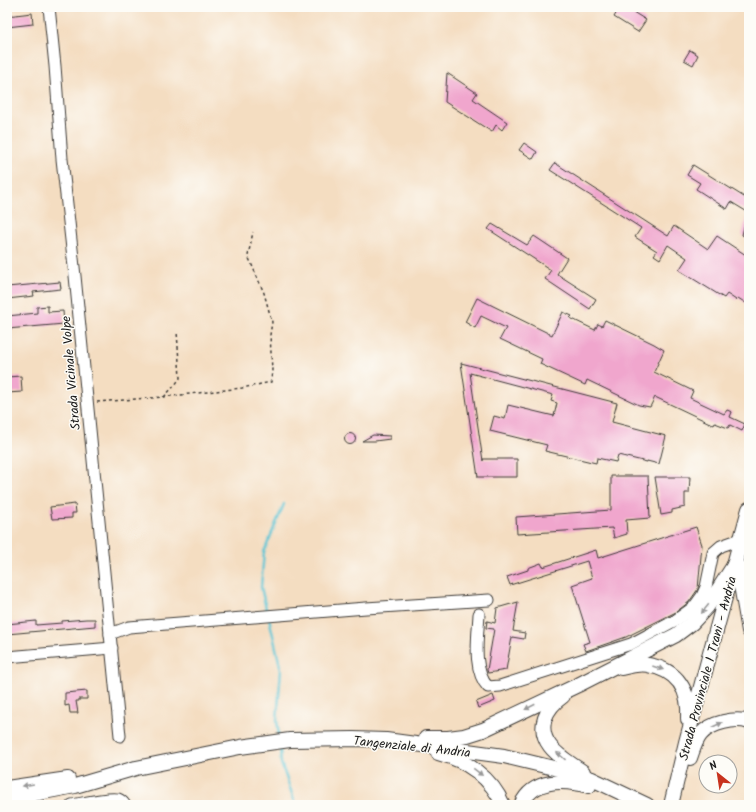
<svg xmlns="http://www.w3.org/2000/svg" width="756" height="812" font-family="Kalam,sans-serif">
<rect width="100%" height="100%" fill="#fdfcf7"/>
<filter id="ink" filterUnits="userSpaceOnUse"><feTurbulence type="fractalNoise" baseFrequency=".025" numOctaves="2"/><feDisplacementMap in="SourceGraphic" scale="8" xChannelSelector="R" yChannelSelector="G"/><feConvolveMatrix kernelMatrix="1 2 1 2 8 2 1 2 1" color-interpolation-filters="sRGB"/></filter>
<filter id="wash" filterUnits="userSpaceOnUse"><feTurbulence type="fractalNoise" baseFrequency=".012" numOctaves="4" result="noise"/><feDisplacementMap in="SourceGraphic" scale="16" xChannelSelector="R" yChannelSelector="G"/><feGaussianBlur stdDeviation="0.9" result="paint"/><feColorMatrix in="noise" values="0 0 0 0 0 0 0 0 0 0 0 0 0 0 0 0 0 1.4 0 .05"/><feComposite in="paint" operator="in"/></filter>
<g filter="url(#wash)">
<rect width="100%" height="100%" fill="#f4ddc1"/>
<g fill="none" stroke-linecap="round" stroke-linejoin="round">
<g stroke="#59c4d4" stroke-width="2.5">
<polyline points="267,613 261,587 264,552 284,504"/>
<polyline points="269,618 281,670 277,720 279,737"/>
<polyline points="280,746 281,763 296,805"/>
</g>
</g>
<g id="blocks">
<g fill="#f0a6cd">
<polygon points="620,7 625,7 646,20 638,32 614,17"/>
<polygon points="32,13 33,24 7,27 7,16"/>
<polygon points="690,50 698,55 693,65 684,60"/>
<polygon points="447,73 477,93 473,99 507,122 502,130 496,125 492,132 445,102"/>
<polygon points="524,143 537,152 533,159 519,150"/>
<polygon points="555,163 668,236 674,226 708,249 717,236 749,257 749,305 738,298 736,300 727,294 724,298 679,270 687,258 668,245 660,259 654,255 657,251 635,237 641,228 550,170"/>
<polygon points="693,165 749,200 749,213 731,202 727,209 696,189 700,183 687,175"/>
<polygon points="747,215 749,215 749,239 742,235"/>
<polygon points="492,224 527,245 534,236 567,258 557,274 596,299 590,309 545,279 551,270 488,229"/>
<polygon points="60,282 61,289 33,292 34,296 7,299 7,287"/>
<polygon points="477,298 552,335 563,312 572,316 570,318 595,330 598,324 602,326 605,320 654,344 664,350 654,372 693,391 690,398 724,414 727,410 732,412 730,417 745,424 742,431 730,425 728,428 715,423 714,425 655,397 650,407 639,405 587,380 585,385 540,364 542,359 500,339 506,328 481,316 475,328 465,322"/>
<polygon points="48,306 48,312 63,311 64,324 7,329 7,316 37,313 37,307"/>
<polygon points="461,363 617,403 612,422 666,436 659,464 647,461 647,462 618,455 616,462 597,458 596,463 545,451 547,445 490,431 494,416 505,419 508,405 554,416 557,403 551,401 553,395 470,373 483,461 483,459 517,459 517,477 478,477"/>
<polygon points="21,376 22,392 7,393 7,377"/>
<circle cx="350" cy="439" r="5.5"/>
<polygon points="373,435 390,436 390,439 375,441 362,441"/>
<polygon points="611,476 648,476 650,518 626,520 627,534 614,538 612,528 517,534 516,517 611,510"/>
<polygon points="655,477 690,477 689,493 685,493 685,507 672,510 672,513 661,515"/>
<polygon points="75,504 76,513 72,513 72,518 52,519 50,507"/>
<polygon points="696,527 702,545 698,589 689,602 676,612 626,637 586,651 583,644 590,642 572,585 592,578 587,561 510,585 507,577 528,570 528,568 541,563 543,567 596,550 598,558"/>
<polygon points="518,602 513,631 525,633 524,639 512,637 506,670 488,673 487,670 494,629 486,628 487,621 495,623 497,608"/>
<polygon points="86,619 95,619 95,626 7,634 7,624 36,621 36,625 62,623 62,621"/>
<polygon points="87,691 87,699 79,699 79,701 76,701 78,713 70,713 69,705 65,706 65,693"/>
<polygon points="493,695 495,701 478,708 476,702"/>
</g>
</g>
</g>
<g filter="url(#ink)">
<use href="#blocks" fill-opacity="0" stroke="#3c3935" stroke-width="1"/>
<g fill="none" stroke-linecap="round" stroke-linejoin="round">
<defs>
<g id="minor">
<polyline points="49,7 55,66 62,159 75,276 120,736"/>
<polyline points="744,530 749,556"/>
<path d="M479,614C478,636 472,670 488,687L500,686L631,644L676,620L694,607L702,596L706,587L713,553L721,546L741,539"/>
<polyline points="110,634 129,627 366,608 489,600"/>
<polyline points="7,657 112,648"/>
<path d="M72,805C83,803 108,797 118,799C121,800 123,802 125,805"/>
</g>
<g id="major">
<polyline points="737,562 749,631"/>
<path d="M621,668C629,666 640,663 648,665C678,670 690,691 688,719"/>
<path d="M563,696C546,708 536,727 550,746C558,757 572,764 583,772"/>
<polyline points="426,738 448,738 464,736 483,730 578,685 676,635 692,623 707,607 734,565"/>
<path d="M438,753C466,760 492,778 503,805"/>
<path d="M690,758C693,750 695,741 701,734C711,723 735,717 749,722"/>
<polyline points="7,788 68,779"/>
<polyline points="7,799 75,786 136,768 240,747 290,740 353,739 386,740 504,756 562,770 592,779 647,805"/>
<path d="M521,805C533,778 565,780 589,786"/>
<polyline points="671,805 686,742 749,509"/>
</g>
</defs>
<use href="#minor" stroke="#3c3935" stroke-width="13"/>
<use href="#major" stroke="#3c3935" stroke-width="16"/>
<g stroke="#3c3935" stroke-width="1.5" stroke-dasharray="3 3" stroke-linecap="butt">
<polyline points="164,397 175,385 180,378 177,331"/>
<polyline points="97,402 163,397 242,388 271,382 272,370 270,335 272,322 264,293 248,256 253,232"/>
</g>
<use href="#minor" stroke="#fff" stroke-width="11"/>
<use href="#major" stroke="#fff" stroke-width="14"/>
</g>
<defs><path id="oneway-solid" d="M-6-.8H1V-3.2L6.5 0L1 3.2V.8H-6Z"/></defs>
<g fill="#999">
<use href="#oneway-solid" transform="translate(705 609) rotate(129)"/>
<use href="#oneway-solid" transform="translate(658 668) rotate(19)"/>
<use href="#oneway-solid" transform="translate(530 707) rotate(153)"/>
<use href="#oneway-solid" transform="translate(717 725) rotate(-24)"/>
<use href="#oneway-solid" transform="translate(561 756) rotate(-140)"/>
<use href="#oneway-solid" transform="translate(478 772) rotate(38)"/>
<use href="#oneway-solid" transform="translate(28 785) rotate(170)"/>
</g>
</g>
<g text-anchor="middle" stroke-width="3" stroke-linejoin="round" paint-order="stroke">
<g font-size="13" fill="#1c1c1c" stroke="#fdfcf7">
<text transform="translate(70 373) rotate(-95)" y="5">Strada Vicinale Volpe</text>
<text transform="translate(707 668) rotate(-75)" y="5">Strada Provinciale 1 Trani - Andria</text>
<text transform="translate(412 746) rotate(6)" y="5">Tangenziale di Andria</text>
</g>
</g>
<rect width="756" height="812" fill="none" stroke="#fdfcf7" stroke-width="24"/>
<g transform="translate(718 774) rotate(330)"><circle r="19" fill="#fdfcf7" stroke="#a3a29f"/>
<path d="M0-3L7 15L0 10L-7 15Z" fill="#c8321e"/>
<text y="-6" font-size="11" font-weight="bold" text-anchor="middle" fill="#1c1c1c">N</text>
</g>
</svg>
